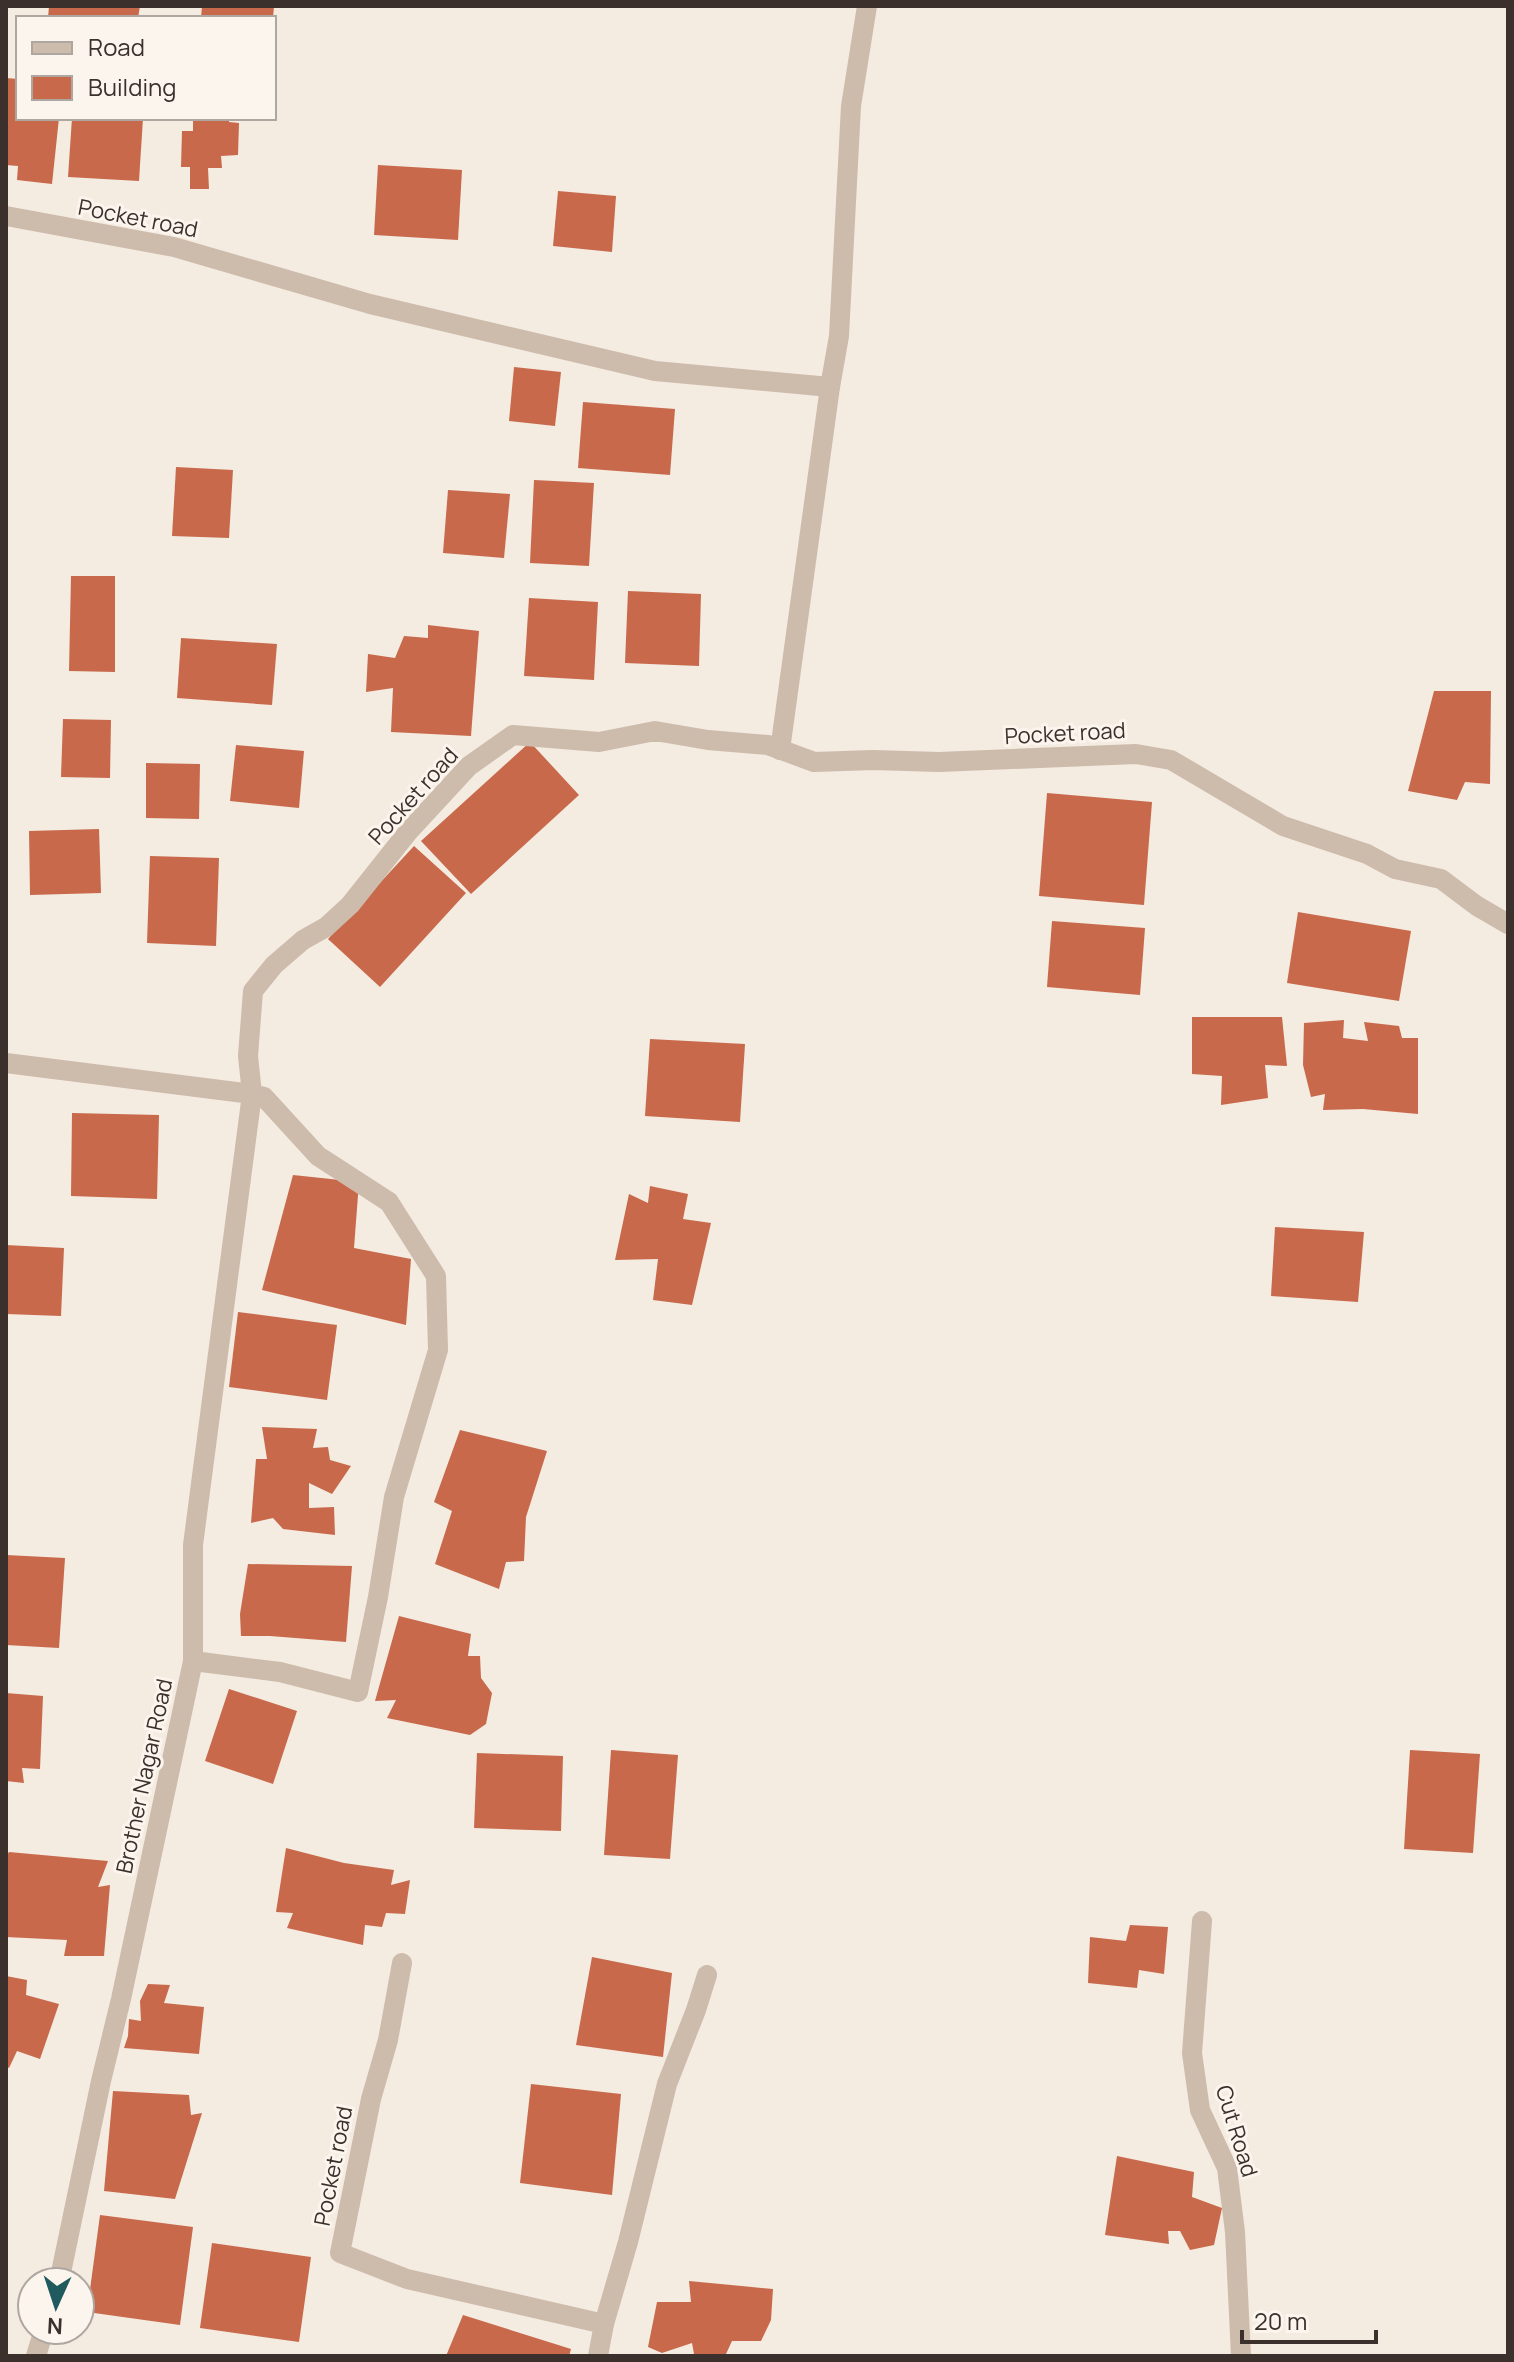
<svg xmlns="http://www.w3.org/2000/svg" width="1514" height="2362" font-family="Manrope,sans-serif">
<rect width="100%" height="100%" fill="#f4ebe1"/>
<g fill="#c8694b">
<polygon points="49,6 140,6 138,18 48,18"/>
<polygon points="202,6 274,6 273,18 201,18"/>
<polygon points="6,78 18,79 18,118 59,118 52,184 17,180 18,166 6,165"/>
<polygon points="72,118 143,118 139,181 68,177"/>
<polygon points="193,118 229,118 229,122 239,123 238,155 221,156 222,168 208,168 209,189 190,189 190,167 181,167 182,131 193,131"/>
<polygon points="378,165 462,170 458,240 374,235"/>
<polygon points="558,191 616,196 612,252 553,246"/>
<polygon points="514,367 561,372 555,426 509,421"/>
<polygon points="583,402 675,409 670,475 578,468"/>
<polygon points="176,467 233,470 229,538 172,536"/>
<polygon points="534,480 594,483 589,566 530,563"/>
<polygon points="448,490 510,494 504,558 443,553"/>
<polygon points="71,576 115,576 115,672 69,671"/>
<polygon points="628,591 701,594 699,666 625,663"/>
<polygon points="529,598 598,602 594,680 524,676"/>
<polygon points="428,625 479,631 471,736 391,732 393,688 366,692 368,654 395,658 404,636 428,638"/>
<polygon points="181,638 277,644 272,705 177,698"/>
<polygon points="1434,691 1491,691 1490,784 1465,782 1457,800 1408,791"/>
<polygon points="63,719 111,720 110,778 61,777"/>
<polygon points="530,742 579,795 471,894 421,841"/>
<polygon points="236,745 304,751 299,808 230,801"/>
<polygon points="146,763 200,764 199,819 146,818"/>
<polygon points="1047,793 1152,802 1144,905 1039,896"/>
<polygon points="99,829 101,893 30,895 29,831"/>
<polygon points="414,846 466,893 380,987 328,939"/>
<polygon points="150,856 219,858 216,946 147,943"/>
<polygon points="1298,912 1411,931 1399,1001 1287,983"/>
<polygon points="1052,921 1145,928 1140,995 1047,987"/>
<polygon points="1192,1017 1282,1017 1287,1066 1265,1065 1268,1098 1221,1105 1222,1076 1192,1074"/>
<polygon points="1344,1020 1343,1038 1368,1041 1364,1022 1399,1026 1402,1038 1418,1038 1418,1114 1363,1109 1323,1110 1325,1094 1311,1097 1303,1065 1304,1023"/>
<polygon points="650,1039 745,1044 740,1122 645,1116"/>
<polygon points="72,1113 159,1115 157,1199 71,1196"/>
<polygon points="293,1175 359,1182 354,1248 411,1259 406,1325 262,1290"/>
<polygon points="650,1186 688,1194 683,1219 711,1223 692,1305 653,1300 658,1259 615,1260 629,1194 648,1203"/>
<polygon points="1275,1227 1364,1232 1358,1302 1271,1296"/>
<polygon points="6,1245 64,1248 61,1316 6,1314"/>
<polygon points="238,1312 337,1325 327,1400 229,1387"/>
<polygon points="262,1427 317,1429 313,1448 328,1447 330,1460 351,1466 332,1494 309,1483 309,1508 334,1507 335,1535 283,1529 273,1518 251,1523 256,1459 267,1459"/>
<polygon points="460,1430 547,1451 526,1517 524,1561 506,1562 499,1589 435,1564 452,1511 434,1502"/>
<polygon points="6,1555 65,1558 59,1648 6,1645"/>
<polygon points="248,1564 352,1566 346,1642 270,1636 241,1636 240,1614"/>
<polygon points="399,1616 471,1634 468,1656 480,1656 481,1678 492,1693 486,1724 470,1735 387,1718 396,1700 375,1701"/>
<polygon points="229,1689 297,1711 273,1784 205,1761"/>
<polygon points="6,1693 43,1696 40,1769 22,1768 24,1783 6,1781"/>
<polygon points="611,1750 678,1755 670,1859 604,1855"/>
<polygon points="1410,1750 1480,1754 1473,1853 1404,1849"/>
<polygon points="477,1753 563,1756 561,1831 474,1828"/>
<polygon points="286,1848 344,1863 394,1870 391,1885 410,1880 405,1914 386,1913 382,1927 365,1925 363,1945 287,1928 293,1913 276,1912"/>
<polygon points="9,1852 108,1861 98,1887 110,1885 104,1956 64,1956 67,1940 6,1937 6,1857"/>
<polygon points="1130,1925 1168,1927 1164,1974 1139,1970 1137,1988 1088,1983 1090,1937 1126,1941"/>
<polygon points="592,1957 672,1973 663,2057 576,2045"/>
<polygon points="6,1976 27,1980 26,1995 59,2004 40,2059 17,2051 9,2068 6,2066"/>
<polygon points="148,1984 170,1985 164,2003 204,2007 199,2054 124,2048 128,2036 129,2019 141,2021 140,2001"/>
<polygon points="531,2084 621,2094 612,2195 520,2183"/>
<polygon points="113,2091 189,2095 191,2115 202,2113 175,2199 104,2191"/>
<polygon points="1117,2156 1194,2172 1192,2197 1222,2208 1214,2245 1190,2250 1180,2231 1168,2231 1169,2244 1105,2235"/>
<polygon points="100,2215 193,2227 180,2325 87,2312"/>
<polygon points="212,2243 311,2257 299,2342 200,2328"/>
<polygon points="689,2281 773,2289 771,2320 761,2341 732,2341 726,2354 694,2354 692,2343 662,2353 648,2347 657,2302 691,2302"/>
<polygon points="463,2315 571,2349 569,2356 446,2356"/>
</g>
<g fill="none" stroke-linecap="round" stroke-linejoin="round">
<g stroke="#cdbbac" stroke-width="20">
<polyline points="6,216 174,247 370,304 655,371 830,387 839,336 851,106 867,6"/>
<polyline points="780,750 830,387"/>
<polyline points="6,1063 252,1094 193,1545 193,1661"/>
<polyline points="1202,1921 1192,2053 1200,2110 1227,2168 1235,2232 1241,2356"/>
<polyline points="402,1963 388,2040 371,2099 340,2253 407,2279 604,2324"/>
<polyline points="59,2282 101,2081 121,1999 193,1661 280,1672 358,1692 378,1597 394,1497 438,1350 436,1276 389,1202 318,1156 264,1097 252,1094 248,1056 253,991 274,965 303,940 326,927 350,905 408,832 469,766 513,735 599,742 655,731 708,740 768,745 814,762 873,760 939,762 1136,754 1171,760 1283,826 1367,854 1395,869 1441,879 1477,906 1508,924"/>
<polyline points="36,2356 44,2330"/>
<polyline points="598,2356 604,2324 628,2242 667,2084 696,2010 707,1975"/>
</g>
</g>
<g text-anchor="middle" stroke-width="6" stroke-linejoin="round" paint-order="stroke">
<g font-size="22" fill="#3b302b" stroke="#fbf5ee">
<text transform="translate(138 218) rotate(11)" y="8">Pocket road</text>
<text transform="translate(1065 733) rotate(-3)" y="8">Pocket road</text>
<text transform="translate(413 796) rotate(-48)" y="8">Pocket road</text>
<text transform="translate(144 1776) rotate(-78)" y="8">Brother Nagar Road</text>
<text transform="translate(1237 2131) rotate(73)" y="8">Cut Road</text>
<text transform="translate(333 2166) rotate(-79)" y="8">Pocket road</text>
</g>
</g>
<rect width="1514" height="2362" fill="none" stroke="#3b302b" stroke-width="16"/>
<rect x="16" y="16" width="260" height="104" fill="#fbf5ee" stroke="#aea6a0" stroke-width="2"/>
<rect x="32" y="42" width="40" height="12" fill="#cdbbac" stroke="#aea6a0" stroke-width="2"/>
<text x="88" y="56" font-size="24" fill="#3b302b">Road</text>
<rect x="32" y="76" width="40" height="24" fill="#c8694b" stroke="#aea6a0" stroke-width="2"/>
<text x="88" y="96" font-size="24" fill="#3b302b">Building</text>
<g transform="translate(56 2306) rotate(183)"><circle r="38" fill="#fbf5ee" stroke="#aea6a0" stroke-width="2"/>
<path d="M0-6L14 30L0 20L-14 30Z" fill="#1f5a5e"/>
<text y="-12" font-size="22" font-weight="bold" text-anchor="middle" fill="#3b302b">N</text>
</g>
<path d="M1242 2330v12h134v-12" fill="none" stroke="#3b302b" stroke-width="4"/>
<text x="1254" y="2330" font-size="24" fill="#3b302b" stroke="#fbf5ee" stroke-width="6" paint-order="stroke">20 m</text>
</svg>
